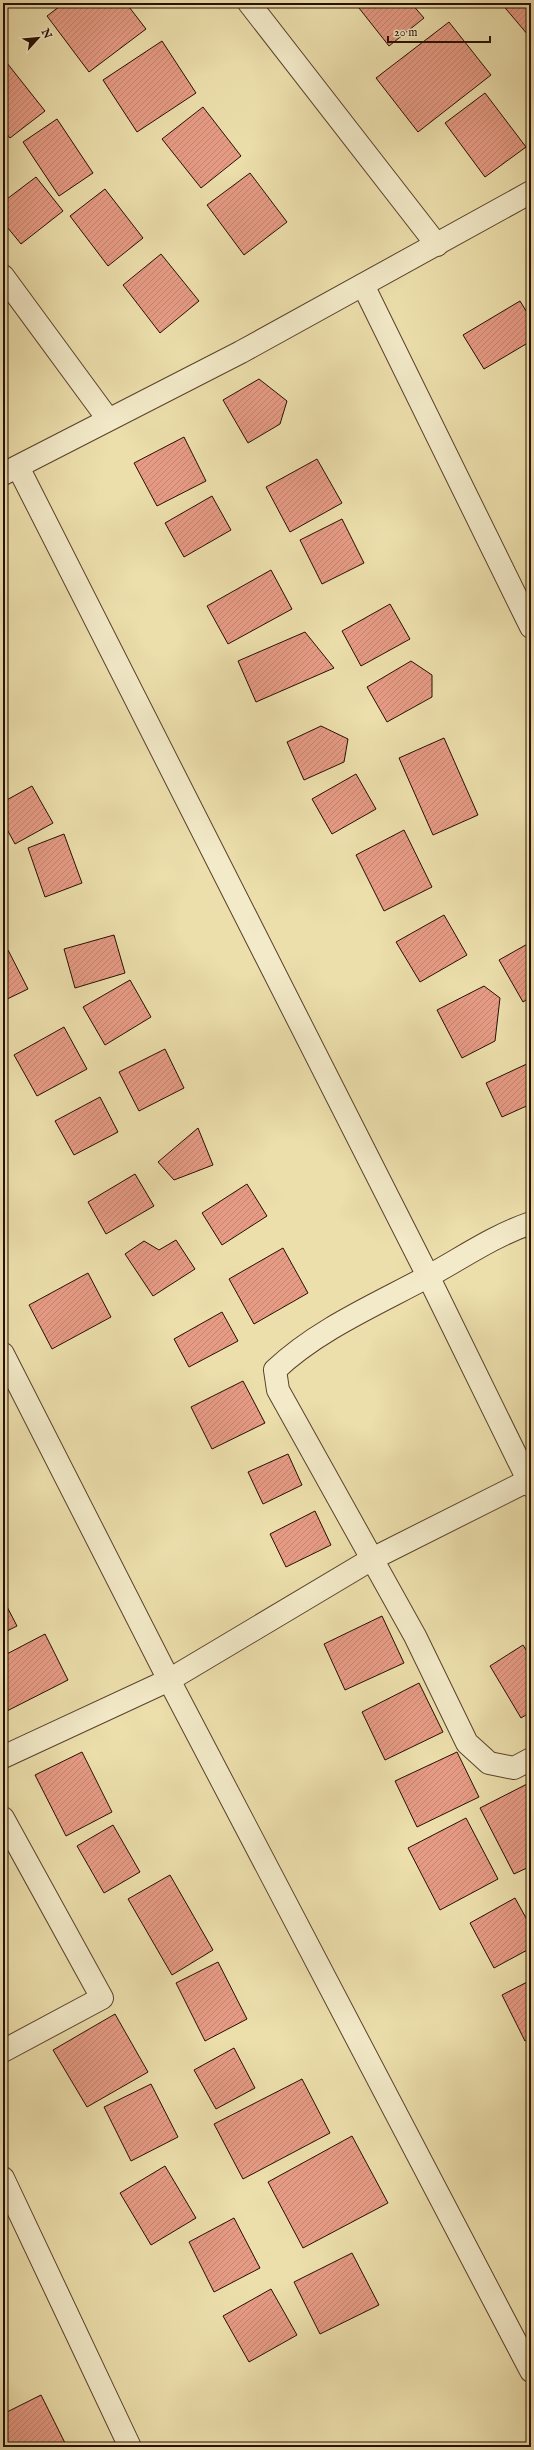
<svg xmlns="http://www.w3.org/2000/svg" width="534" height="2450" font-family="'IM FELL English',serif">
<defs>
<pattern id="building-hatch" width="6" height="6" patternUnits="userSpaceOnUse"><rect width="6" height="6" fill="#e69b85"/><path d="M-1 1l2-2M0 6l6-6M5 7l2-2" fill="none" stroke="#c58471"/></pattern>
</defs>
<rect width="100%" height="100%" fill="#ecdfac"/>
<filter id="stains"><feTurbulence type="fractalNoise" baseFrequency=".005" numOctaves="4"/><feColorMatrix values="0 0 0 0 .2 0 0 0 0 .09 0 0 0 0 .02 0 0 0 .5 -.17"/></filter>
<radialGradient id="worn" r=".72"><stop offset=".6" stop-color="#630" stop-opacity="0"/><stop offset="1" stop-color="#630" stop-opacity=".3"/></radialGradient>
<g fill="url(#building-hatch)" stroke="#280e00">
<polygon points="64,3 126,3 146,29 89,72 47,16"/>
<polygon points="355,3 411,3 424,18 389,46"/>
<polygon points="501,3 531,3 531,33 528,35"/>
<polygon points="449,22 491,75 418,132 376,78"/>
<polygon points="162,41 196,93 137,132 103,80"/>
<polygon points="3,58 45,111 10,138 3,130"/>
<polygon points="485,93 526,147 485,177 445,123"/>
<polygon points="203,107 241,156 201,188 162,139"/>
<polygon points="57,119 93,173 59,196 23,142"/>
<polygon points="250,173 287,222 244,255 207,205"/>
<polygon points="36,177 63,211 21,244 3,222 3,202"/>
<polygon points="105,189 143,238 108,266 70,216"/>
<polygon points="161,254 199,301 160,333 123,285"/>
<polygon points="520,301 531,319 531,341 484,369 463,335"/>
<polygon points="259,379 287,401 280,424 248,443 223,400"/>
<polygon points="184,437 206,481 157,506 134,463"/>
<polygon points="317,459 342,503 290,532 266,487"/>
<polygon points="212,496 231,530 184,557 165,523"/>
<polygon points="342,519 364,563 322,584 300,540"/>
<polygon points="271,570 292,609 228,644 207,606"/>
<polygon points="390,604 410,639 361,666 342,631"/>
<polygon points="305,632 334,668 256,702 238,661"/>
<polygon points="411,661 432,675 432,697 387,722 367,687"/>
<polygon points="321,726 348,739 344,762 304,780 287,742"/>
<polygon points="444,738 478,815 433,835 399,758"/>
<polygon points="356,774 376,809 332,834 312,799"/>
<polygon points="32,786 53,823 15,844 3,822 3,802"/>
<polygon points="404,830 432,887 384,911 356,855"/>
<polygon points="64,834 82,883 45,897 28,848"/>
<polygon points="444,915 467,955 420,982 396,942"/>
<polygon points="114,935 125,973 75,988 64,949"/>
<polygon points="531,942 531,997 523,1002 499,960"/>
<polygon points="8,950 28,989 3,1001 3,953"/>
<polygon points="130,980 151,1017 105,1045 83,1007"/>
<polygon points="484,986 500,998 495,1041 462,1058 437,1010"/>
<polygon points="64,1027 87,1069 37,1096 14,1055"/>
<polygon points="165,1049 184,1088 139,1111 119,1072"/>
<polygon points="531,1062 531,1104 502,1117 486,1083"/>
<polygon points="100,1097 118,1132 74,1155 55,1121"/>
<polygon points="198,1128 213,1165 174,1180 158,1162"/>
<polygon points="135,1174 154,1206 106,1234 88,1202"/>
<polygon points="247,1184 267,1216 222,1245 202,1213"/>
<polygon points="176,1240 195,1269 153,1296 125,1254 144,1241 159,1250"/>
<polygon points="283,1248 308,1293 254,1324 229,1279"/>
<polygon points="88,1273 111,1317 52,1349 29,1305"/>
<polygon points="222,1312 238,1341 189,1367 174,1339"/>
<polygon points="243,1381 265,1423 212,1449 191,1407"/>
<polygon points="288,1454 302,1485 263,1504 248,1472"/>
<polygon points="315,1511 331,1545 286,1567 270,1534"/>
<polygon points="3,1599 17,1626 3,1633"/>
<polygon points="382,1616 404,1663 345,1690 324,1644"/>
<polygon points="45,1634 68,1680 3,1713 3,1656"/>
<polygon points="523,1645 531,1658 531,1712 521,1718 490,1666"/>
<polygon points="419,1683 443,1732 385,1760 362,1712"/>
<polygon points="82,1752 112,1812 66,1836 35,1775"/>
<polygon points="457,1752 479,1797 417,1827 395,1781"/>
<polygon points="531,1782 531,1866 514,1874 480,1808"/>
<polygon points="466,1818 498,1879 440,1910 408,1848"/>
<polygon points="113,1825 140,1872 104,1893 77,1846"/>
<polygon points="170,1875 213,1950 172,1975 128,1899"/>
<polygon points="515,1898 531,1927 531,1948 494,1968 470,1923"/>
<polygon points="218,1962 247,2019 205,2041 176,1983"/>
<polygon points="531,1980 531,2038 525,2041 502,1995"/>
<polygon points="115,2014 148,2072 87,2107 53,2050"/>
<polygon points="234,2048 255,2088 216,2109 194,2070"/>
<polygon points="302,2079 330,2133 243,2179 214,2124"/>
<polygon points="151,2084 178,2137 131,2161 104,2107"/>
<polygon points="352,2136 388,2203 303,2248 268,2182"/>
<polygon points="165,2166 196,2218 151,2245 120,2193"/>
<polygon points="234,2218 260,2268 214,2292 189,2242"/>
<polygon points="352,2253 379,2305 320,2334 294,2282"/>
<polygon points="271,2289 297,2335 249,2362 223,2316"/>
<polygon points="41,2395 67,2447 3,2447 3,2414"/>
</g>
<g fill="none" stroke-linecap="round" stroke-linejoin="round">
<defs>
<g id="minor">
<polyline points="249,3 437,245"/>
<polyline points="3,276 108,419"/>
<polyline points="363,285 531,627"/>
<polyline points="18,467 428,1276 531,1486"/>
<polyline points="3,474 241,352 531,192"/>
<path d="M531,1223C493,1236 462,1258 427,1277C375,1305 317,1330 275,1370L278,1390L415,1636L467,1743L489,1763L514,1768L531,1759"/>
<polyline points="3,1354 169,1680 531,2371"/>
<polyline points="3,1757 169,1680 372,1559 531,1479"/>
<polyline points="3,1818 102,1998 3,2051"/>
<polyline points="3,2178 130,2447"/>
</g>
</defs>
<use href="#minor" stroke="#59422b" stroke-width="24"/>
<use href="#minor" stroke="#f3eac9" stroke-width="22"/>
</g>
<rect width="534" height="2450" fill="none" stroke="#ecdfac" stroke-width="16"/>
<rect x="4" y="4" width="526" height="2442" fill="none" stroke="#280e00" stroke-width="2"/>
<rect x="8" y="8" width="518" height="2434" fill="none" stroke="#280e00"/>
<g transform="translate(38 38) rotate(63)" stroke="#f3eac9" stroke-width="3" paint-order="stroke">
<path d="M0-3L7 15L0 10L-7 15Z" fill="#280e00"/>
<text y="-6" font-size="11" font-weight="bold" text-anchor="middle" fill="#280e00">N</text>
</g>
<path d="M388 36v6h102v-6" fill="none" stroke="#280e00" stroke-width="2"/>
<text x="394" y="36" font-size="12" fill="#280e00" stroke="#f3eac9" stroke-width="3" paint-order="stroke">20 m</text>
<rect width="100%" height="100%" filter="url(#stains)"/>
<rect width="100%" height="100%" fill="url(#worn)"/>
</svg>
